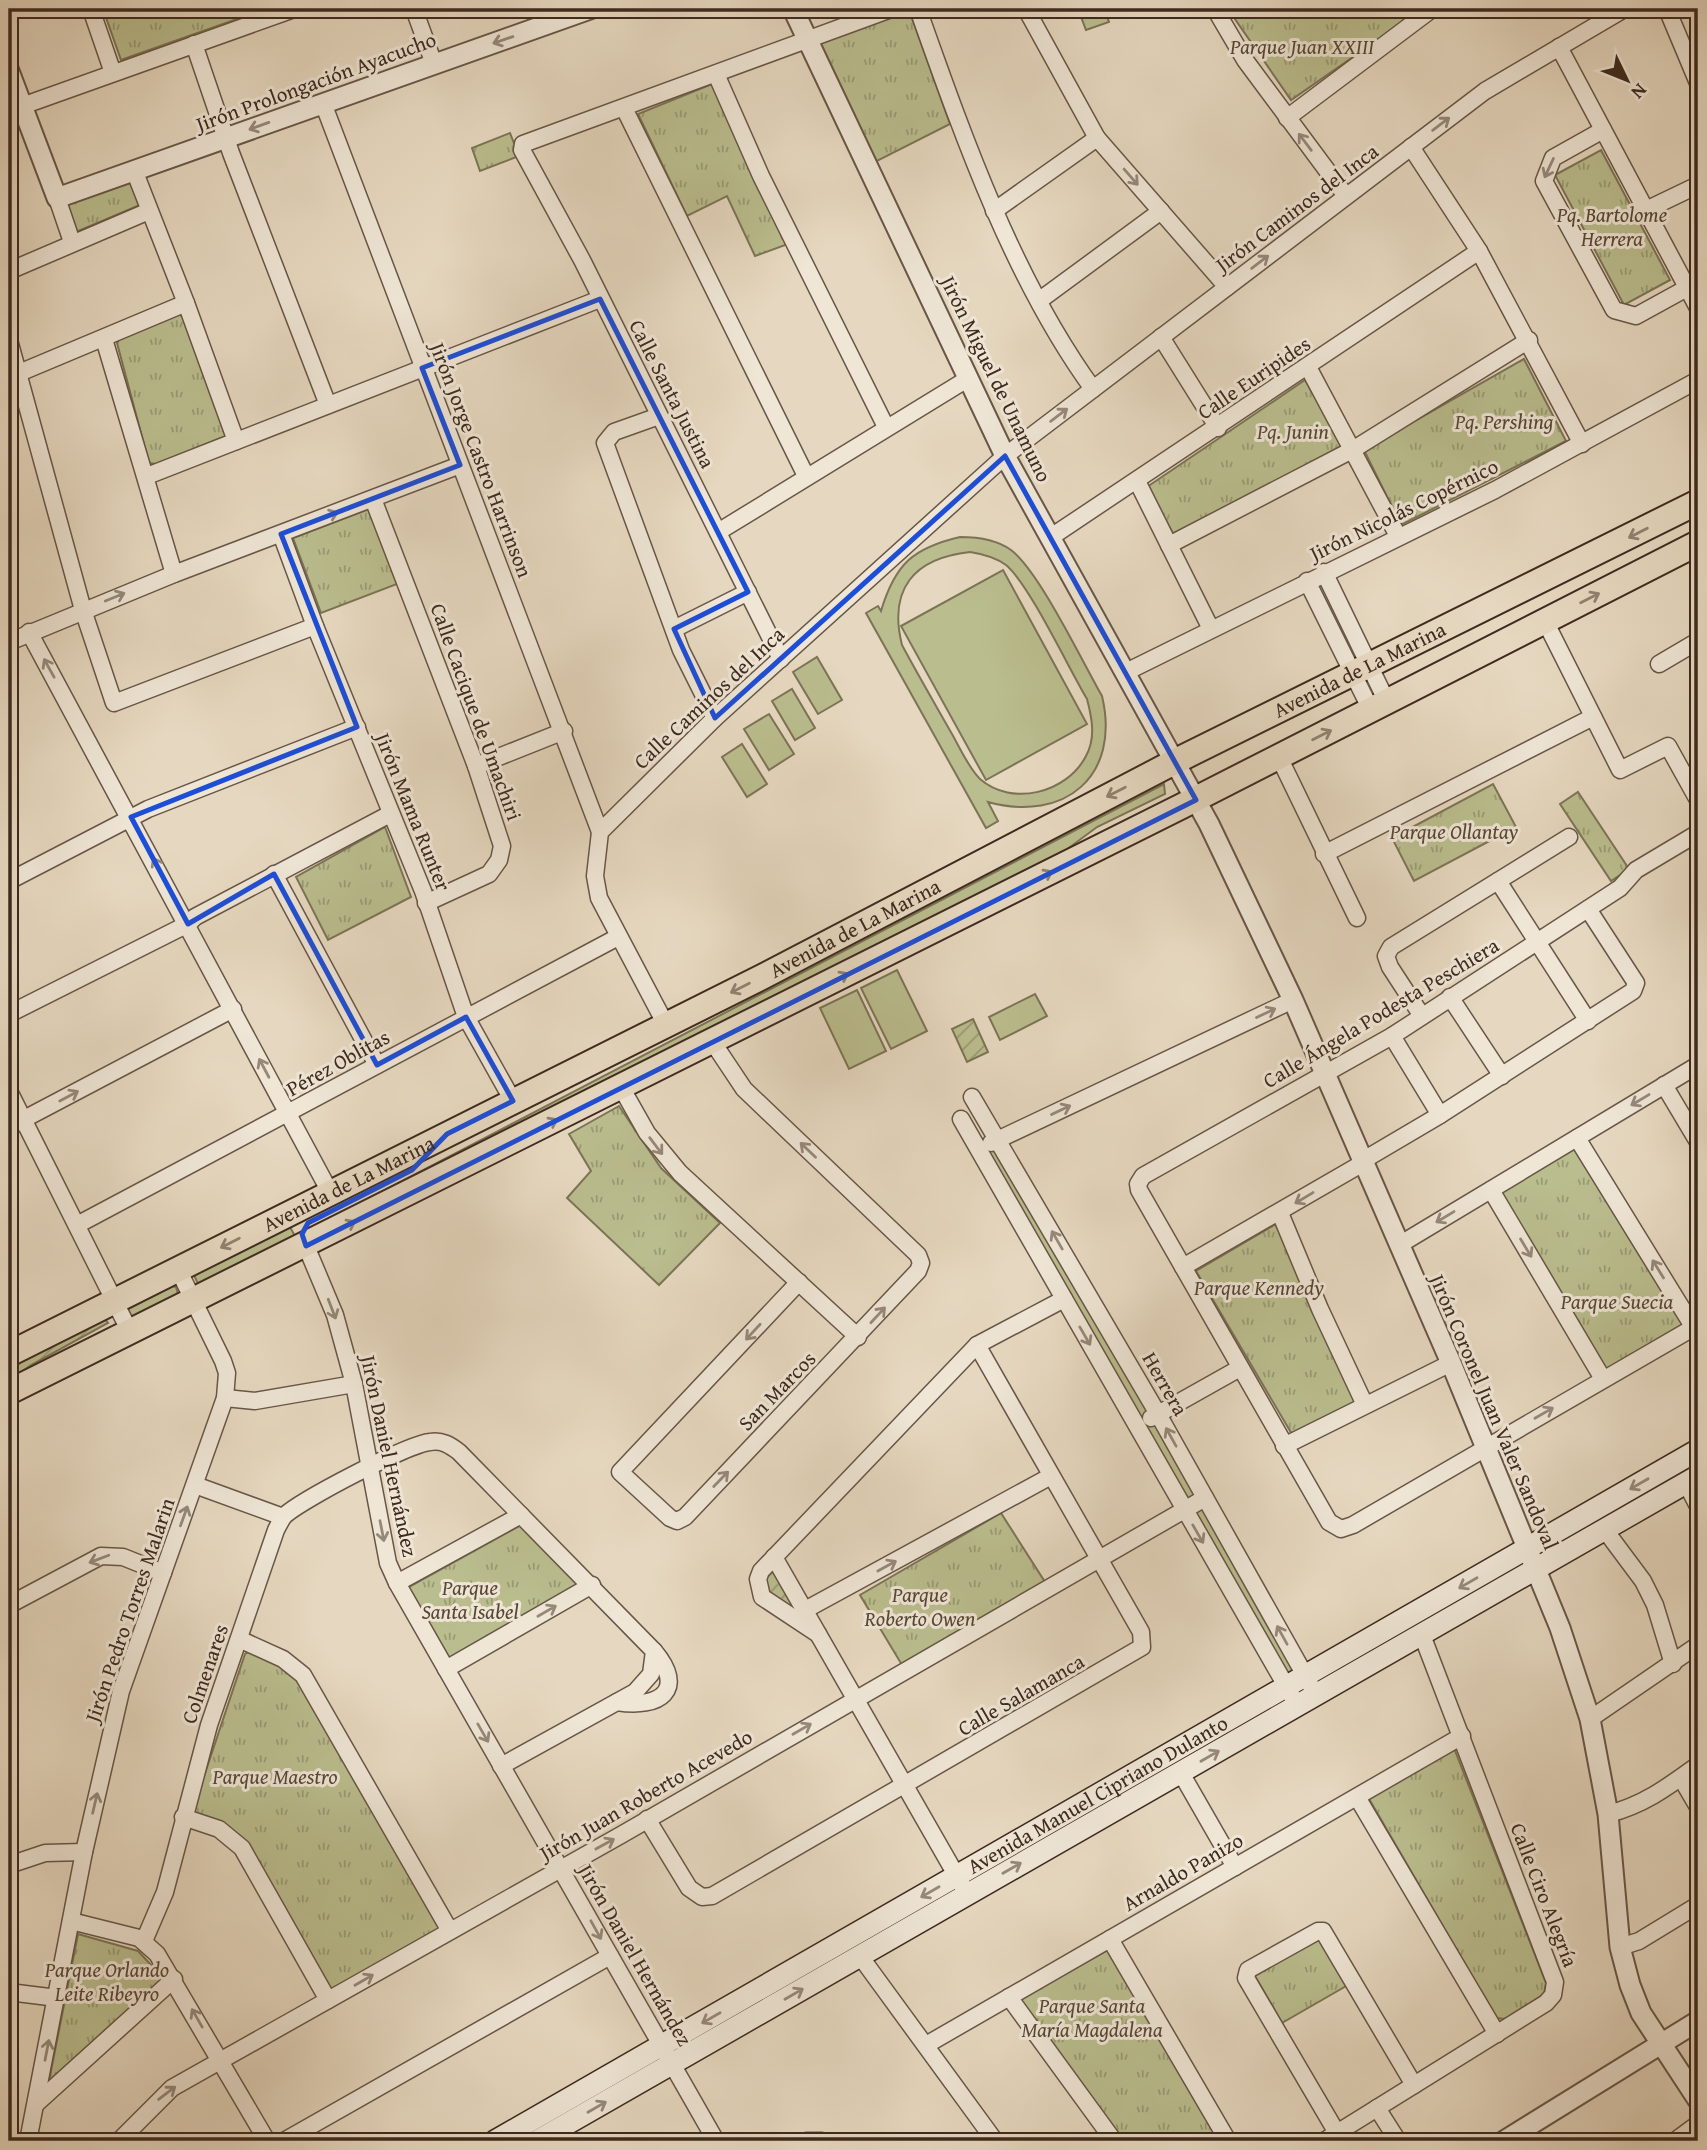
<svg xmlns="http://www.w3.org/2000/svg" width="1707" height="2150" font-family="'Gentium Book Plus',serif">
<defs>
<pattern id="park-tufts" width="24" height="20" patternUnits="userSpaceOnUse" patternTransform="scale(1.75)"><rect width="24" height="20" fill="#babd8e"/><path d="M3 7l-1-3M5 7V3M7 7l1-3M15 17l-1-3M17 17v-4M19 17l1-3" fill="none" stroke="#999a73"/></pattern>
<pattern id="garden-furrows" width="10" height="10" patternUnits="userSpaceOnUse" patternTransform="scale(1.75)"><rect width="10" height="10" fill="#babd8e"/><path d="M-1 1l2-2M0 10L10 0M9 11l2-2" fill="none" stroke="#999a73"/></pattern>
</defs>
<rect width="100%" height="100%" fill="#e6d8c0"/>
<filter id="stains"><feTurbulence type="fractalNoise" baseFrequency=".00286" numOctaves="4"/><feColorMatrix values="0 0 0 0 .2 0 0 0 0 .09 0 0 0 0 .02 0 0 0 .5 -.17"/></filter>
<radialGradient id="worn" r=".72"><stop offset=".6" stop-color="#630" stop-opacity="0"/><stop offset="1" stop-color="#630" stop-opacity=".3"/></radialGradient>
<g fill="#babd8e" stroke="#7c7456" stroke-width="2" fill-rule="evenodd">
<polygon points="1078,9 1104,9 1109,22 1086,30"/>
<path d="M960,537C978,537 996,539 1011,550C1039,571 1082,661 1102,696C1121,776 1065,823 988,802L998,821L986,828L866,613L878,606L881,611C895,564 913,548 960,537ZM970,552C983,554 995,557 1006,565C1029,584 1069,669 1087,699C1092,718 1096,738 1086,756C1067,793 1012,807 980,779C968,767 960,748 952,734C935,704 918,675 902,645C888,589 914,558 970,552Z"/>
<polygon points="1003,570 1087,724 986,780 901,626"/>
<polygon points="817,657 842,700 818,714 793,672"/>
<polygon points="792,689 815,728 795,740 772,701"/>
<polygon points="769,714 794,754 769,770 744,729"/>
<polygon points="742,744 767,784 747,797 722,757"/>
<polygon points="1164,784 1165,794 1097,827 1066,850 314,1227"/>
<polygon points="897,970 927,1031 891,1049 861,988"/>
<polygon points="857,990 886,1051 849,1069 820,1008"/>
<polygon points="1035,994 1047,1016 1000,1040 989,1017"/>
<polygon points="997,1148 1150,1414 1141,1418 989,1156 990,1151"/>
<polygon points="290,1227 295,1236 198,1284 194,1275"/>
<polygon points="172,1286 176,1287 178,1294 132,1318 128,1309"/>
<polygon points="1154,1423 1196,1497 1189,1501 1146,1426"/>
<polygon points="1200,1508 1205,1511 1297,1669 1289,1678 1194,1510"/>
</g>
<g fill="url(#park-tufts)" stroke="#7c7456" stroke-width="2">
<polygon points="103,9 265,9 121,60"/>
<polygon points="1228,9 1422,9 1291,100"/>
<polygon points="909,10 950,124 873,163 818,43"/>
<polygon points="712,84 788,244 755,256 727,196 687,216 638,114"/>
<polygon points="510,133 519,156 480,171 472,148"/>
<polygon points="1601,150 1670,280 1624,305 1555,175"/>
<polygon points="129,178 140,205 76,232 65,205"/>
<polygon points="178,313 184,318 228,435 156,464 149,463 117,343 120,336"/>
<polygon points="1524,359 1566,441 1401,525 1364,450"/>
<polygon points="1305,380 1344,446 1175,537 1147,487"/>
<polygon points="369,509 397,584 321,613 293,538"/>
<polygon points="1493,784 1516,827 1414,881 1392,838"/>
<polygon points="1578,792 1629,869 1611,881 1560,804"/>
<polygon points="385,827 411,897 328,940 296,877"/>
<polygon points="619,1106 661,1168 720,1223 659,1285 567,1198 591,1171 569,1134"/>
<polygon points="1574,1149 1684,1325 1606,1370 1500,1193"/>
<polygon points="1276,1224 1283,1227 1357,1404 1293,1436 1196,1271"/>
<polygon points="1001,1513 1045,1582 902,1665 860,1595"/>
<polygon points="521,1525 581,1584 448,1660 407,1588"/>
<polygon points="250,1651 279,1663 300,1680 439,1928 330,1990 251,1852 197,1816 193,1809 245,1654"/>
<polygon points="1454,1748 1546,1983 1544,1994 1505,2019 1496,2018 1368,1797"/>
<polygon points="78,1934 138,1951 165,1980 47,2091"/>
<polygon points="1321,1937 1348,1985 1282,2023 1255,1976"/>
<polygon points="1108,1950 1219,2141 1121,2141 1020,1999"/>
</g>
<g fill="url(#garden-furrows)" stroke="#7c7456" stroke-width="2">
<polygon points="973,1019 988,1052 967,1062 952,1029"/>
<polygon points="105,1319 108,1323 31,1365 9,1381 9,1367"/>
<polygon points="778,1568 806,1618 769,1599 764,1585 768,1575"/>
</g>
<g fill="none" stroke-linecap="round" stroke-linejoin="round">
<defs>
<g id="minor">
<polyline points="91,9 113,73"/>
<polyline points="414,9 434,64"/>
<path d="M918,9C963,136 1013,279 1093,389"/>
<polyline points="1026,9 1097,138 1227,287"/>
<polyline points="1215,9 1245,60 1346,196"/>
<polyline points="1667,9 1698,83"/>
<polyline points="194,44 231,153 328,405"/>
<polyline points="1559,47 1698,308"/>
<polyline points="716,74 761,176 886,427"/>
<polyline points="323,103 600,832"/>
<polyline points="22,106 294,9"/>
<polyline points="624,108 806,476"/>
<polyline points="1287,118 1432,9"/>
<polyline points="1603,130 1553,158 1544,181 1614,310 1636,316 1687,288"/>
<polyline points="1411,147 1479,251 1582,444"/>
<polyline points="134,170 186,303 236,441"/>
<polyline points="57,198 72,242"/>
<polyline points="1646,210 1698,185"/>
<polyline points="994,211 1097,138"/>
<polyline points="9,271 149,211"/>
<polyline points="1040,300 1161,211"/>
<polyline points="1161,337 1218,428"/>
<polyline points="104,339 174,574"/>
<polyline points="9,340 83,610 114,703 315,626"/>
<polyline points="1308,367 1398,536"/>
<polyline points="19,373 186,303"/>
<polyline points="659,416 614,432 605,443 681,650 715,718"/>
<polyline points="147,476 600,299"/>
<polyline points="1137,481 1211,629"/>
<polyline points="373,499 476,766 502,846 499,860 489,874 426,903"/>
<polyline points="718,532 969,378"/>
<polyline points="281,534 315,626 423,891 466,1017 513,1101"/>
<polyline points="1051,537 1479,251"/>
<polyline points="1169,545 1354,449 1529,340"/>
<polyline points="1324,572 1387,702"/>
<polyline points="1307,581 1371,710"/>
<polyline points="1545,621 1620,770 1668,746 1698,800"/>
<polyline points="674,629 748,592"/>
<polyline points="29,632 331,1194"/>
<polyline points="9,642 174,574 460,465"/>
<polyline points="781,659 582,260 522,150 523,144 891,9"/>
<polyline points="1659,664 1698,641"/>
<polyline points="1126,672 1495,490 1698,380"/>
<polyline points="1279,757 1357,918"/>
<polyline points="476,766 564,731"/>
<polyline points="1698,833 1636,870 1620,888 1392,1036 1143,1176 1138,1184 1139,1190 1329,1522 1341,1529 1353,1525 1698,1325"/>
<polyline points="1324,854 1593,717"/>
<polyline points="274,874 377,1065"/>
<polyline points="9,881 148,809 357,727"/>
<polyline points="1498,881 1588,1021"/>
<polyline points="1450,997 1502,1076"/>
<polyline points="9,1014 188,924 195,917 390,814"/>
<polyline points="1422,1016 1390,967 1386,956 1391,947 1569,837"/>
<polyline points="666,1025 599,898 595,876 600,832 715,718 1005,456 1485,91 1624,9"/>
<polyline points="1392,1036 1440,1115"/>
<polyline points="712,1041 744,1089 918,1255 921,1263 918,1271 685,1517 677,1521 670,1518 620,1472 799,1282"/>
<polyline points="1664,1085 1698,1142"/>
<polyline points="621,1087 647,1133 680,1173 858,1337"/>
<polyline points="9,1091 130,1332"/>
<polyline points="972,1097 1158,1414 1316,1695"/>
<polyline points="961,1119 1297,1705"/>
<polyline points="9,1127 233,1009"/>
<polyline points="1577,1138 1694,1328"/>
<polyline points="991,1143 1293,1000"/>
<polyline points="1362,1161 1440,1115 1633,991 1636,983 1588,909"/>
<polyline points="1491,1190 1603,1379"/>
<polyline points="1280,1213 1320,1309 1365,1405"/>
<polyline points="77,1225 618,937"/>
<polyline points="1399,1245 1698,1065"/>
<polyline points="306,1246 335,1315 354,1384 388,1563 397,1583 716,2141"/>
<polyline points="1183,1267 1363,1163"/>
<polyline points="225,1398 255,1401 354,1384"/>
<polyline points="1151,1418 1240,1368"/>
<polyline points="1284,1446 1451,1363"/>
<polyline points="1686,1483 1698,1506"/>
<polyline points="195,1485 283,1517"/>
<polyline points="1605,1530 1643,1581 1655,1605 1673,1664"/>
<polyline points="774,1557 967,1894"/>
<polyline points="397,1583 521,1515"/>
<polyline points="9,1605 101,1556 123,1557 163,1573"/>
<polyline points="805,1610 1051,1476"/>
<polyline points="818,1634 762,1597 758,1579 761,1571 977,1345 1064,1299"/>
<polyline points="239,1639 283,1659 303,1675 450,1931"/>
<polyline points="446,1669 592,1585"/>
<path d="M617,1702C660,1709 687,1690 654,1651"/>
<polyline points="1590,1719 1698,1645"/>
<polyline points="1181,1773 1235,1867"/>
<polyline points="1681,1778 1698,1807"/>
<polyline points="1357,1797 1497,2034"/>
<path d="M1608,1814C1644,1805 1669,1786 1698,1765"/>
<polyline points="183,1817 219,1829 242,1848 328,2000"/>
<polyline points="647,1819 689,1888 702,1897 712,1896 1142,1647 1141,1632 977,1345"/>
<polyline points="9,1865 45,1853 84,1852"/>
<polyline points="71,1921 139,1938 157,1954 267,2141"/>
<polyline points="1110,1939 1228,2141"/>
<path d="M144,1941L165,1892L209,1725L276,1530C278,1526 281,1520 284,1516C301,1500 408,1444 430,1442C442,1440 450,1445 459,1452L654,1651L651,1674L635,1692L501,1766"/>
<polyline points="1620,1947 1639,1941 1698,1905"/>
<polyline points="860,1956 995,2141"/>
<polyline points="9,1992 57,1998"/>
<polyline points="1009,1997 1114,2141"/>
<polyline points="926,2045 1462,1736"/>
<polyline points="37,2103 174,1979"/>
<polyline points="1377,2108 1398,2141"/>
<polyline points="1337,2133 1246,1978 1248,1970 1318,1931 1323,1931 1414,2085"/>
<polyline points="28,2141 84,1852 121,1691 225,1398 227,1373 223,1361 178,1269"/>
<polyline points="119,2141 172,2088 621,1835 1205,1498"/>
<polyline points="284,2141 610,1956"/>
<polyline points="806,2141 822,2141"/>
<polyline points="1324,2141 1546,2003 1553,1995 1555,1982 1422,1635"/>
<polyline points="1675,2141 1698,2124"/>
</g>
<g id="tertiary">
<polyline points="793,9 1005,456 1209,824 1293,1000 1451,1363 1560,1628 1590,1719 1608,1814 1620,1947 1630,1985 1641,2013 1698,2100"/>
<polyline points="9,71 57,198 590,9"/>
<polyline points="1504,2141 1698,2021"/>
</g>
<g id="secondary">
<path id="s1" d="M495,2141L1698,1450"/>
<polyline points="537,2141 1698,1476"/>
</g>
<g id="primary">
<path id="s2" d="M9,1354L762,977L1176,761L1698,502"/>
<polyline points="9,1392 1182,806 1698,543"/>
</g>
</defs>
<use href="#minor" stroke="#685647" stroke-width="19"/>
<use href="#tertiary" stroke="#685647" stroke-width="23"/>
<use href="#secondary" stroke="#3e2a1f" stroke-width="24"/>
<use href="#primary" stroke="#3e2a1f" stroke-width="28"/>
<use href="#minor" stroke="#efe6d6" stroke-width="16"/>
<use href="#tertiary" stroke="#efe6d6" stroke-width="19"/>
<use href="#secondary" stroke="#efe6d6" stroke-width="21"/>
<use href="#primary" stroke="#e6d8c0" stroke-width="24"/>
</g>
<defs><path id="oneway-shaft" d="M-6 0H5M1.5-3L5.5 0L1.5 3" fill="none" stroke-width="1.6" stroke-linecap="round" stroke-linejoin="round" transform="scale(1.75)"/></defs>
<g stroke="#96887a">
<use href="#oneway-shaft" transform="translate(503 40) rotate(161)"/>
<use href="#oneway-shaft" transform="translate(1441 124) rotate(-37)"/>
<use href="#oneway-shaft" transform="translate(259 126) rotate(160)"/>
<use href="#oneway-shaft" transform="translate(1305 142) rotate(-127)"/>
<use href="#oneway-shaft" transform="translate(1549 168) rotate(115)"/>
<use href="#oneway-shaft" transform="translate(1131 177) rotate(49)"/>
<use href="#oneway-shaft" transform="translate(1260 262) rotate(-37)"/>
<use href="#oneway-shaft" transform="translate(1059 415) rotate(-37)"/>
<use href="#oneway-shaft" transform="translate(328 516) rotate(-21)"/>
<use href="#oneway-shaft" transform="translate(115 597) rotate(-22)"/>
<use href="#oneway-shaft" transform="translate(49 668) rotate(-119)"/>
<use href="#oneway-shaft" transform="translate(158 867) rotate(-118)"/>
<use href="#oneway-shaft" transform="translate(1266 1013) rotate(-25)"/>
<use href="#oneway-shaft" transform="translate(264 1068) rotate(-118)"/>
<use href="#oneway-shaft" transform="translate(69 1096) rotate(-28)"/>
<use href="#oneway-shaft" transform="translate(1640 1100) rotate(149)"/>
<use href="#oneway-shaft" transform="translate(1061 1110) rotate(-25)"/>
<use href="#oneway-shaft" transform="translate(656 1146) rotate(53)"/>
<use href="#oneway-shaft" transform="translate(808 1150) rotate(-136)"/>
<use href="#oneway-shaft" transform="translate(1304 1198) rotate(149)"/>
<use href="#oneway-shaft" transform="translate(1445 1217) rotate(149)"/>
<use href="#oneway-shaft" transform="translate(1057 1240) rotate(-120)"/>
<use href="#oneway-shaft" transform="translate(1526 1248) rotate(59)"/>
<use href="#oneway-shaft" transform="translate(1658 1269) rotate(-122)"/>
<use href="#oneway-shaft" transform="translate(332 1309) rotate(69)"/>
<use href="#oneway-shaft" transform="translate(878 1315) rotate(-47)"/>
<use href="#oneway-shaft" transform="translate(753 1332) rotate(133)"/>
<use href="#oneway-shaft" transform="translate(1085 1336) rotate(60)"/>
<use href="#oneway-shaft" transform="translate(1544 1413) rotate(-30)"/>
<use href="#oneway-shaft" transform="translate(1171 1437) rotate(-119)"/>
<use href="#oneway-shaft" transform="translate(721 1479) rotate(-46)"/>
<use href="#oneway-shaft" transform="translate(1639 1484) rotate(150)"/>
<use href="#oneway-shaft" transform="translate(184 1516) rotate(-70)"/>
<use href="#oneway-shaft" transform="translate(382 1531) rotate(79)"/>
<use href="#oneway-shaft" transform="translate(1198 1534) rotate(60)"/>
<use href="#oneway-shaft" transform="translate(99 1559) rotate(159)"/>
<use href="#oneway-shaft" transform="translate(887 1566) rotate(-29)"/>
<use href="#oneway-shaft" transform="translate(1468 1583) rotate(150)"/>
<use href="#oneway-shaft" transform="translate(547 1611) rotate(-30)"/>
<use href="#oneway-shaft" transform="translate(1282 1635) rotate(-119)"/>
<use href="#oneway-shaft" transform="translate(802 1729) rotate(-30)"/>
<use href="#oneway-shaft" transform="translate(483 1733) rotate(60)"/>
<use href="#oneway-shaft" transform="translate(1210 1756) rotate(-30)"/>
<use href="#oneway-shaft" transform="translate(95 1803) rotate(-77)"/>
<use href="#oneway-shaft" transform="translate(605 1844) rotate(-29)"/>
<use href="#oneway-shaft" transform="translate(1012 1868) rotate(-30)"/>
<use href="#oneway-shaft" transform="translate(930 1892) rotate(150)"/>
<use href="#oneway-shaft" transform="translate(596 1930) rotate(61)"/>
<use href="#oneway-shaft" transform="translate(364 1980) rotate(-30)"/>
<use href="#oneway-shaft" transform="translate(794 1994) rotate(-30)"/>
<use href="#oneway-shaft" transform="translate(197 2018) rotate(-120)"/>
<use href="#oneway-shaft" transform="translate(711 2018) rotate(150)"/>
<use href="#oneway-shaft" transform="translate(47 2050) rotate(-79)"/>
<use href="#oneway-shaft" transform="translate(167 2093) rotate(-37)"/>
<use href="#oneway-shaft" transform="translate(597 2107) rotate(-30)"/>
</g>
<g stroke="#928170">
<use href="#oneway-shaft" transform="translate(1638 533) rotate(153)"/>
<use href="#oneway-shaft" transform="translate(1590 598) rotate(-27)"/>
<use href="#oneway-shaft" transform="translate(1322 735) rotate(-27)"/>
<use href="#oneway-shaft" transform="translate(1116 792) rotate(153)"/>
<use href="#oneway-shaft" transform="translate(1043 876) rotate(-27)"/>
<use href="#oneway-shaft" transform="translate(839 978) rotate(-27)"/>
<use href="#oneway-shaft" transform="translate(740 988) rotate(153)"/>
<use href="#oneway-shaft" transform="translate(548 1124) rotate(-27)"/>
<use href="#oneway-shaft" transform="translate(346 1226) rotate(-27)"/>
<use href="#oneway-shaft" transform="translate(230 1243) rotate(153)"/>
</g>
<path fill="none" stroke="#1d4ed8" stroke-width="5" stroke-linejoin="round" d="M600,299L748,592L674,629L715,718L1005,456L1196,800L306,1246L302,1234L308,1223L412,1170L447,1134L513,1101L466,1017L377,1065L274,874L188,924L131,817L357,727L281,534L460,465L422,368Z"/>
<g text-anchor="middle" stroke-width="6" stroke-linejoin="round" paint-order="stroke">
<g font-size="21" font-style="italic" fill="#574735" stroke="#efe6d6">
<text x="1302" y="54">Parque Juan XXIII</text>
<text x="1612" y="222">Pq. Bartolome<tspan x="1612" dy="24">Herrera</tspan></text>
<text x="1504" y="429">Pq. Pershing</text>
<text x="1293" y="439">Pq. Junin</text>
<text x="1454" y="839">Parque Ollantay</text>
<text x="1259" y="1295">Parque Kennedy</text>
<text x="1617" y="1309">Parque Suecia</text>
<text x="470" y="1595">Parque<tspan x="470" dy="24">Santa Isabel</tspan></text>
<text x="920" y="1602">Parque<tspan x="920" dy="24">Roberto Owen</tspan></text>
<text x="275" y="1784">Parque Maestro</text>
<text x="107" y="1977">Parque Orlando<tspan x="107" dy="24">Leite Ribeyro</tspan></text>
<text x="1092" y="2013">Parque Santa<tspan x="1092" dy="24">María Magdalena</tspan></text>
</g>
<g font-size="21" fill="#3e2a1f" stroke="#efe6d6">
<text transform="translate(316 82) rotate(-20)" y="7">Jirón Prolongación Ayacucho</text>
<text transform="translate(1297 208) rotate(-37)" y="7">Jirón Caminos del Inca</text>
<text transform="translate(1254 378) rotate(-34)" y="7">Calle Euripides</text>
<text transform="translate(996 379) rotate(64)" y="7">Jirón Miguel de Unamuno</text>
<text transform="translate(672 394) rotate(63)" y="7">Calle Santa Justina</text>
<text transform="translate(481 460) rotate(69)" y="7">Jirón Jorge Castro Harrinson</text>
<text transform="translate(1404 510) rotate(-26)" y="7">Jirón Nicolás Copérnico</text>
<text dy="7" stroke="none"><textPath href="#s2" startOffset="1514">Avenida de La Marina</textPath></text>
<text transform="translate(709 698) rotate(-43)" y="7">Calle Caminos del Inca</text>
<text transform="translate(476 712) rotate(70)" y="7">Calle Cacique de Umachiri</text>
<text transform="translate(413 812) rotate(68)" y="7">Jirón Mama Runter</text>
<text dy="7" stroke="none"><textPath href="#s2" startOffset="947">Avenida de La Marina</textPath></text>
<text transform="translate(1381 1013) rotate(-31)" y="7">Calle Ángela Podesta Peschiera</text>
<text transform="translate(338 1063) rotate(-29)" y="7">Pérez Oblitas</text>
<text dy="7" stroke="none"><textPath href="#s2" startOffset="380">Avenida de La Marina</textPath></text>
<text transform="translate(1165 1384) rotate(60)" y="7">Herrera</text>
<text transform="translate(777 1391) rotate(-46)" y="7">San Marcos</text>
<text transform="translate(1494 1412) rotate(67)" y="7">Jirón Coronel Juan Valer Sandoval</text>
<text transform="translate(389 1456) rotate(78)" y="7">Jirón Daniel Hernández</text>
<text transform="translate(130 1610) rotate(-71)" y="7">Jirón Pedro Torres Malarin</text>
<text transform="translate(205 1674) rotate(-71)" y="7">Colmenares</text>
<text transform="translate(1021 1695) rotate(-30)" y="7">Calle Salamanca</text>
<text transform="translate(646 1795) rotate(-30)" y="7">Jirón Juan Roberto Acevedo</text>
<text dy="7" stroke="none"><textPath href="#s1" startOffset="695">Avenida Manuel Cipriano Dulanto</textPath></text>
<text transform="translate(1183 1872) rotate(-30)" y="7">Arnaldo Panizo</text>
<text transform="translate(1544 1895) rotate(69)" y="7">Calle Ciro Alegría</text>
<text transform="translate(635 1955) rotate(60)" y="7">Jirón Daniel Hernández</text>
</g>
</g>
<rect width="1707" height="2150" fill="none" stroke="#e6d8c0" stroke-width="35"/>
<rect x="10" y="10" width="1686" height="2129" fill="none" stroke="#3e2a1f" stroke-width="3.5"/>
<rect x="18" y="18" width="1672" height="2115" fill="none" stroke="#3e2a1f" stroke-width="2"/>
<g transform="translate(1627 80) rotate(133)" stroke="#efe6d6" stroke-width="5" paint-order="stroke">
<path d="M0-5L12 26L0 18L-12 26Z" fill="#3e2a1f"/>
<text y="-10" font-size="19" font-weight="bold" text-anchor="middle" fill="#3e2a1f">N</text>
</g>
<rect width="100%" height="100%" filter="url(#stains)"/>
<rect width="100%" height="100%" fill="url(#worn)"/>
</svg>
